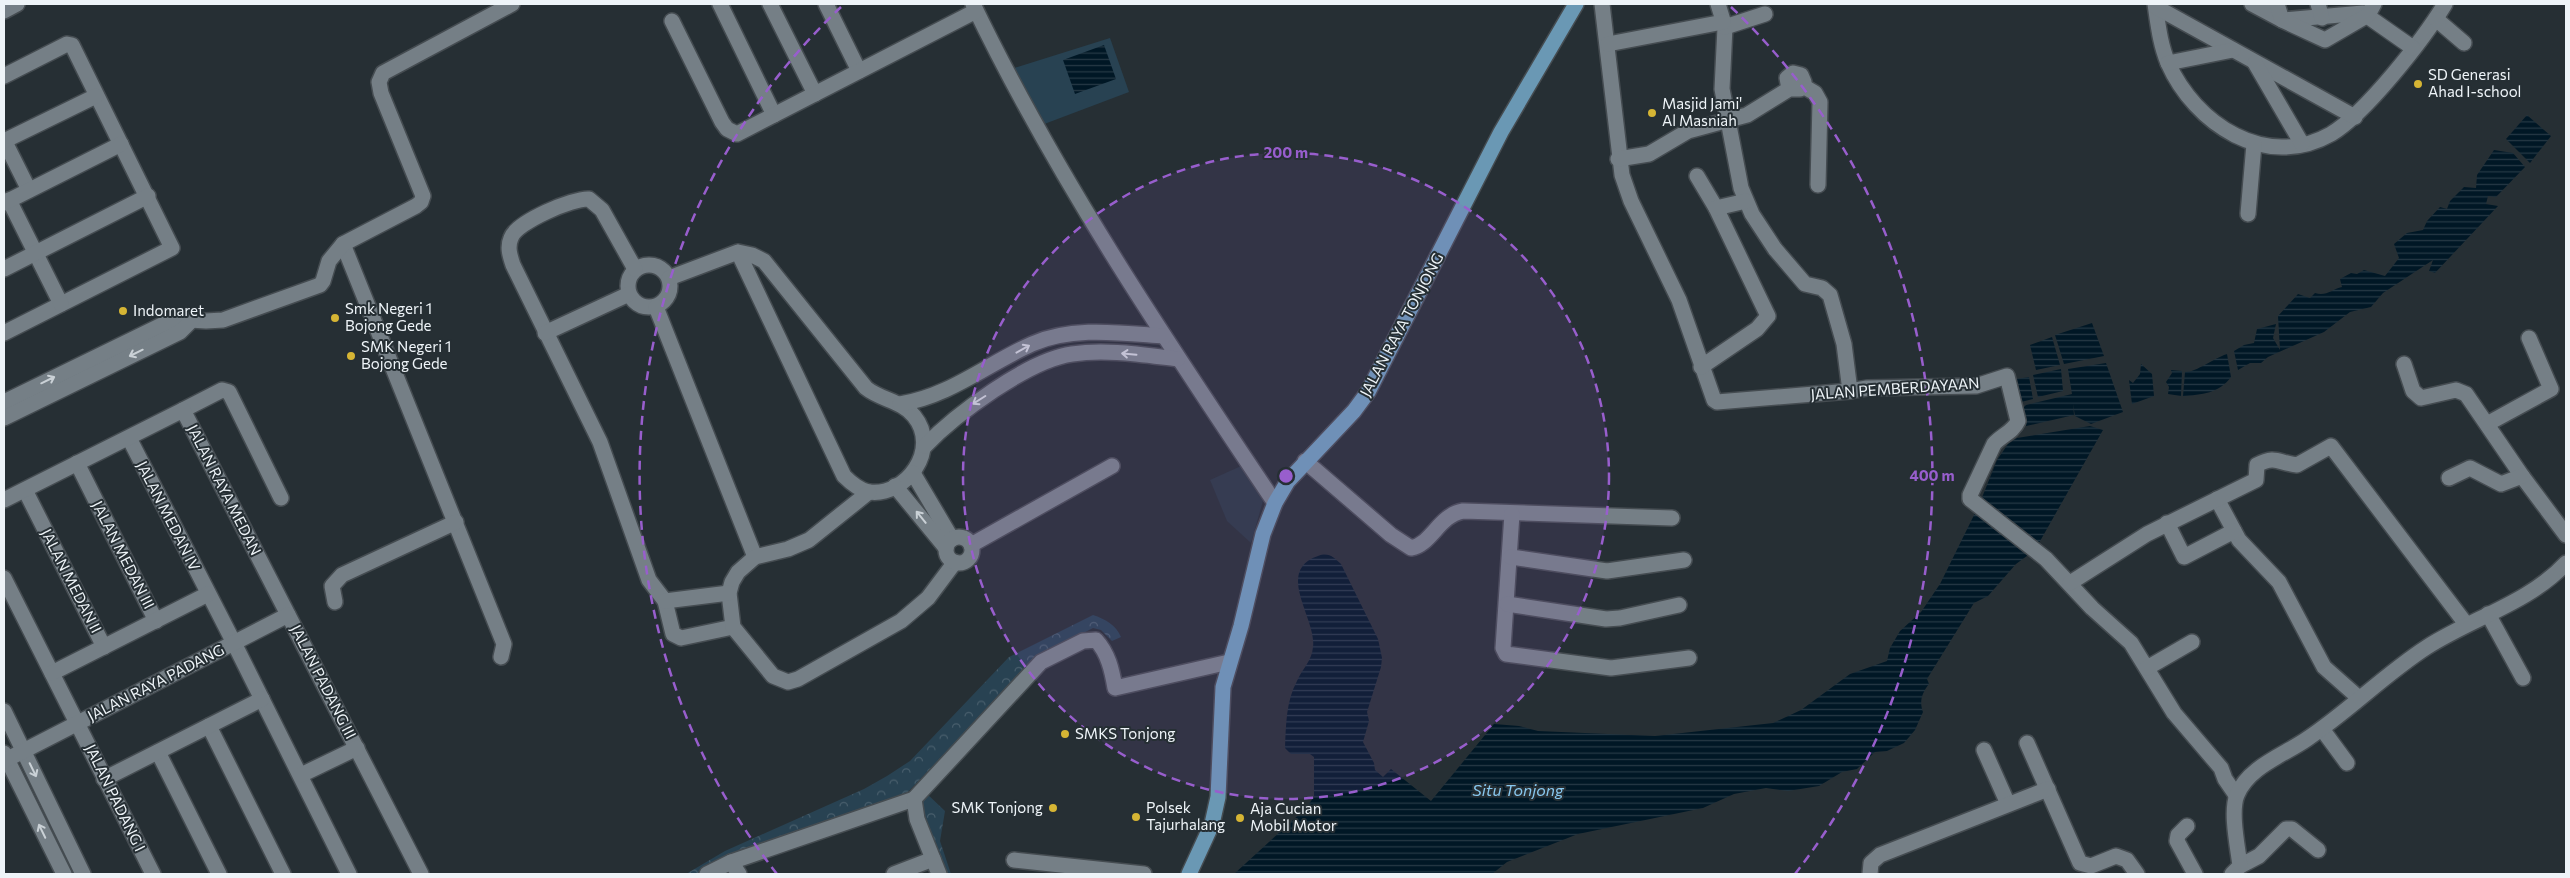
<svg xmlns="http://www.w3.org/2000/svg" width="2570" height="878" font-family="Commissioner,sans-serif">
<defs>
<pattern id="forest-crowns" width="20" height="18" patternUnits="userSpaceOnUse" patternTransform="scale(1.25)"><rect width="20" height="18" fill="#284252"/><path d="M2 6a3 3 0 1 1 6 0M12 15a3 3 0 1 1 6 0" fill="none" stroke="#485e6c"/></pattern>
<pattern id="water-rules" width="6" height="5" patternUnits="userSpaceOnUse" patternTransform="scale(1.25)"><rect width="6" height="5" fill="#001725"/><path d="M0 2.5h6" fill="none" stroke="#263945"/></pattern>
</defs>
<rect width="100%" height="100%" fill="#262f34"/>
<polygon fill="#293841" points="1241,466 1263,501 1251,543 1227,521 1210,480"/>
<g fill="url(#forest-crowns)">
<path d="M1093,615C1105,619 1116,625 1121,637L1112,641L1101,630L1093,628L1066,642L1007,689L904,796L702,874H686L725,851L864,789L887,776L910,761L1009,657Z"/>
<polygon points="925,792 945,811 940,841 951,874 945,874 923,816 920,796"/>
</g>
<polygon fill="#284252" points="1110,38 1129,92 1039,126 1008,70"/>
<g fill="url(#water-rules)">
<polygon points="1104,45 1116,79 1075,94 1063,60"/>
<polygon points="2527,115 2551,136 2530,163 2506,139"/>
<path d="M2494,150L2513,153L2525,167L2496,197L2488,196L2486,204L2498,206L2435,273L2429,271L2433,260L2383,293L2371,307L2350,312L2324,332L2268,357L2261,363H2250L2238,370L2234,351L2244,345L2254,343L2257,329L2276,324L2273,338L2280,350L2278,316L2298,294L2310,298L2315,293C2326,297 2332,289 2342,287L2340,279L2351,273L2357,274L2364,270L2385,276L2399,258L2394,244L2407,233L2423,230L2427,221L2440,207L2447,209L2450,201L2464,187L2476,188L2477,175Z"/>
<polygon points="2092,323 2104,356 2064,364 2055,335"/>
<polygon points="2052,337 2060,365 2036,370 2030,345"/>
<path d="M2227,354L2231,377C2220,393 2201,395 2183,396L2185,372C2197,372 2214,358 2227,354Z"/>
<polygon points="2106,363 2123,412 2091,424 2075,416 2073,404 2074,415 2026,426 2021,410 2026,405 2072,394 2068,369"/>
<polygon points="2141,364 2152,374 2154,396 2132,404 2129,380 2133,383 2140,374"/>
<polygon points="2061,369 2063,391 2038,397 2033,375"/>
<polygon points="2171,370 2182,371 2181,396 2168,394 2169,387 2166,382 2172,373"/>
<polygon points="2029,377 2033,399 2017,403 2016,379"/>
<path d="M2090,426L2103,430L2035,550L2016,564L1988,596L1974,603L1927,679L1929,684C1922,693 1919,701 1923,712L1915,730L1904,743L1887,751L1875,752L1857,769L1842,772L1819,786L1788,791L1766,788L1734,794L1703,808L1578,834L1507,862L1492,874H1234L1305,809L1314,797V757L1310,754H1291L1285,748C1286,725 1286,701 1297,681C1302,669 1312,661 1313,647C1317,619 1274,571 1318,556C1329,552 1333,557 1341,564L1378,639L1382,658L1381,667L1367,712L1369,721L1363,742L1374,763L1375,770L1383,777L1391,769L1431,801L1494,724L1519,726L1538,731L1655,736L1773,723L1801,710L1850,674L1887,661L1890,648L1900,631L1921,612L1940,584L1979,505L1997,460L2008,444L2017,438Z"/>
</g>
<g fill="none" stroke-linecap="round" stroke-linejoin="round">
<defs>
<g id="minor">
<polyline points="720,4 774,115"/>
<polyline points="770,4 815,94"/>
<polyline points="826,4 859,71"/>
<path d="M973,4C1057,179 1167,342 1275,503"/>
<path d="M1602,4L1622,175L1631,201L1679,300L1714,400L1717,402L1850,391L1867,388L1976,386L2007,376L2018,421C2013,432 2002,435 1994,444L1970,495V499L2046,559L2092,608L2131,643L2174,713L2221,768L2225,779L2236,795"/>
<polyline points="1718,4 1725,27 1722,89 1741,188 1752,214 1775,249 1805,284 1822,288 1830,295 1844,344 1850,391"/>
<path d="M2155,4C2158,24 2160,44 2168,63C2195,124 2266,171 2331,134C2366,113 2423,40 2445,4"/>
<polyline points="2252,4 2282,20 2363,13 2413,48"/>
<polyline points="2277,4 2282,20 2325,40 2368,15 2374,4"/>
<polyline points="2318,4 2322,18"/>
<polyline points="2156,7 2355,117"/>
<polyline points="4,11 17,4"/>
<polyline points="2436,19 2464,43"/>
<polyline points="672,21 722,122 727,129 737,134 976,11"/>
<polyline points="1725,27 1765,14"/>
<polyline points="1608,44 1723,22"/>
<polyline points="2168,63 2233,50"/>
<polyline points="2255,63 2302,144"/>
<polyline points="4,76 67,44 72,45 172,248 4,333"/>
<polyline points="1803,86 1815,93 1820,102 1818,185"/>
<polyline points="4,140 29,190"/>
<polyline points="4,141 96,96"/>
<polyline points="1618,159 1649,154 1688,131 1747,115 1789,89 1800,89 1804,82 1801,75 1793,73 1787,78 1789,89"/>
<polyline points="1697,176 1716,208 1768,316 1757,329 1701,367"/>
<polyline points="9,200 61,304"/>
<polyline points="4,203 121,144"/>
<polyline points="1716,208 1746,201"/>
<polyline points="2248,214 2254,144"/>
<polyline points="343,244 504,644 501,657"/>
<circle cx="649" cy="286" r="21"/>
<polyline points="4,269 148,196"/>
<path d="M635,269L602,210L589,199C573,198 516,222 511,238C507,247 510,256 513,265L600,442L649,580L665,601L673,634L681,638L733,627"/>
<path d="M669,278L738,252L752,255L764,261L866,388C881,400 902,401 914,416C941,449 906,497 869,492C859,490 851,483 844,476L738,252"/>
<polyline points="656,307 755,557"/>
<polyline points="545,333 629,294"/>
<polyline points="2404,364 2413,391 2421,398 2456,390 2466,394 2522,476 2566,535"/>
<polyline points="4,402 174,319 206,321 223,320 320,285 323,281 329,261 343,244 416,206 421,202 423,196 381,93 379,82 383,73 512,4"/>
<path d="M900,404C950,396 987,364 1032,344C1072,326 1121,333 1164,336"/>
<polyline points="183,410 222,390 229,392 281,498"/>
<polyline points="4,418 180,332 193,319"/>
<polyline points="2487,424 2551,389 2529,338"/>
<polyline points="129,438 234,643 349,874"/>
<path d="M925,446C955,415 1028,360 1072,354C1107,349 1143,355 1178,359"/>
<path d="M1305,461L1391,535L1411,548C1431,545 1439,515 1463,511L1672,518"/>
<polyline points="77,463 156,621"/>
<polyline points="913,473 952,539"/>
<polyline points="2449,478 2470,468 2501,484 2522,476"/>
<polyline points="895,486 946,548"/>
<polyline points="25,490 104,647"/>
<polyline points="869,492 809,540 788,549 755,557 738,572 732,582 729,593 733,627 773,676 788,682 798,679 901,621 928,598 955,562"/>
<polyline points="2217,499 2239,540 2279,582 2324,667 2359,698"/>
<polyline points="4,500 183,410 421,874"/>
<polyline points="1512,514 1503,648 1506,654 1611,668 1689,658"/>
<polyline points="2167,523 2184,557 2234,531"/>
<circle cx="959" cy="550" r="13"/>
<polyline points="971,545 1112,466"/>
<polyline points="1511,557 1607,571 1684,560"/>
<polyline points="4,578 153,874"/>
<path d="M2070,583L2147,534L2256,480L2257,465C2276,455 2278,463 2297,465L2331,446L2466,624"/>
<polyline points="665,601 729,593"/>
<polyline points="335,602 332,586 342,575 456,522"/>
<polyline points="1507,604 1606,619 1620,618 1679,605"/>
<polyline points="2488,614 2523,678"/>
<polyline points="2147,668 2192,642"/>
<polyline points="52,673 208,594"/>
<polyline points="4,711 83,874"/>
<polyline points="209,726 283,874"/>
<polyline points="2322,729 2347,763"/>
<polyline points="2027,743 2080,863 2091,866 2116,856 2127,860 2137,874"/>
<polyline points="1984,750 2008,804"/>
<polyline points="158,752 219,874"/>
<polyline points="4,753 64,874"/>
<polyline points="4,761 288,615"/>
<polyline points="301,775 357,748"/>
<polyline points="104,779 262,699"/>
<polyline points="2187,826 2178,835 2177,841 2195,874"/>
<polyline points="1014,860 1144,874"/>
<polyline points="731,862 914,799"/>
<polyline points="2240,866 2259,856 2286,829 2292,829 2318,850"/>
<polyline points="707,874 731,862 739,874"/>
<polyline points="894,874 933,859"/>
<path d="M939,874L917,819L914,799L1041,662L1083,641L1096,640C1108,653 1112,670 1115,688L1229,662"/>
<polyline points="1870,874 1871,863 1880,855 2048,789"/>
<path d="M2232,874L2240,866C2238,848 2230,812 2237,795C2248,767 2284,755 2307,739C2349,711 2385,674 2427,647C2472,618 2529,603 2566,563"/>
</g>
<polyline id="major" points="1189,874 1212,824 1218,797 1223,687 1241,626 1263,534 1275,503 1288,481 1354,411 1368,392 1501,132 1576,4"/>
</defs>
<use href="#minor" stroke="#454c51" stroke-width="18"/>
<use href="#major" stroke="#454c51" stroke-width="18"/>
<use href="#minor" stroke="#757f86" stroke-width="15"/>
<use href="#major" stroke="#6a98b4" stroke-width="15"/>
</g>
<defs><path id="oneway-shaft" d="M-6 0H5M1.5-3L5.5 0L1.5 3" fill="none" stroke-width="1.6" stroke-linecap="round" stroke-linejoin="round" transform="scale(1.25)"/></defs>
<g stroke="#cad1d6">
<use href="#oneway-shaft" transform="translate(1023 349) rotate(-29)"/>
<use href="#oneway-shaft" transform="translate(136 353) rotate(154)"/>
<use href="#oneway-shaft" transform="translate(1129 354) rotate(-175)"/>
<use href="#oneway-shaft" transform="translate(48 380) rotate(-26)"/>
<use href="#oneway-shaft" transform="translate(979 400) rotate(148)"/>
<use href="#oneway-shaft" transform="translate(921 517) rotate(-129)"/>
<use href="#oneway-shaft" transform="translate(33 770) rotate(64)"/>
<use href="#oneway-shaft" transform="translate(42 831) rotate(-116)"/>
</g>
<circle cx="1286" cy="476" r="323" fill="#985ecd" fill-opacity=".12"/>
<g fill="none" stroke="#985ecd" stroke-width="2.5" stroke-dasharray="9 6">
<circle cx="1286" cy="476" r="323"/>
<path d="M777 874A646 646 0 0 1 841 7M1731 7A646 646 0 0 1 1795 874"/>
</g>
<g fill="#d6b534" stroke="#262f34" stroke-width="2">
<circle cx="2418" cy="84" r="5"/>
<circle cx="1652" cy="113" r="5"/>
<circle cx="123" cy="311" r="5"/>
<circle cx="335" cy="318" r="5"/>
<circle cx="351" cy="356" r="5"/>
<circle cx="1065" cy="734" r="5"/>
<circle cx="1053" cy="808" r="5"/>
<circle cx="1136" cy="817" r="5"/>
<circle cx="1240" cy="818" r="5"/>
</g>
<g text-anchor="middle" stroke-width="4" stroke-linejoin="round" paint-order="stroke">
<g font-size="15" fill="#eef4f8" stroke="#262f34" text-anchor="start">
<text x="2428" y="80">SD Generasi<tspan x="2428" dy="17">Ahad I-school</tspan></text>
<text x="1662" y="109">Masjid Jami'<tspan x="1662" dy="17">Al Masniah</tspan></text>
<text x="345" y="314">Smk Negeri 1<tspan x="345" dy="17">Bojong Gede</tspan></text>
<text x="133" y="316">Indomaret</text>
<text x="361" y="352">SMK Negeri 1<tspan x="361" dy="17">Bojong Gede</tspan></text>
<text x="1075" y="739">SMKS Tonjong</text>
<text x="1043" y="813" text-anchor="end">SMK Tonjong</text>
<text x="1146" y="813">Polsek<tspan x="1146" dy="17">Tajurhalang</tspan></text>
<text x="1250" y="814">Aja Cucian<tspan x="1250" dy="17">Mobil Motor</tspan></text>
</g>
<g font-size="15" fill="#eef4f8" stroke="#262f34">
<text transform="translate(1402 325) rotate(-62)" y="5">JALAN RAYA TONJONG</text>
<text transform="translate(1895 389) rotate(-4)" y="5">JALAN PEMBERDAYAAN</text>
<text transform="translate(224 490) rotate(63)" y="5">JALAN RAYA MEDAN</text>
<text transform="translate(168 516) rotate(63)" y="5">JALAN MEDAN IV</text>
<text transform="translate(123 555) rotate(63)" y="5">JALAN MEDAN III</text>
<text transform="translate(71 581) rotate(63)" y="5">JALAN MEDAN II</text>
<text transform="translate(323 682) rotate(63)" y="5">JALAN PADANG III</text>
<text transform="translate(156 683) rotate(-27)" y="5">JALAN RAYA PADANG</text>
<text transform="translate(115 798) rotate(64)" y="5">JALAN PADANG I</text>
</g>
<g font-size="16" font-style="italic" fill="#88c8ef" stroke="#262f34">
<text x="1518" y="796">Situ Tonjong</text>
</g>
</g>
<circle cx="1286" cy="476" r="8" fill="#985ecd" stroke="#262f34" stroke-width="2.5"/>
<g font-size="15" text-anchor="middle" font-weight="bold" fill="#985ecd" stroke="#262f34" stroke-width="4" stroke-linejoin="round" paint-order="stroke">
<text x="1286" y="158">200 m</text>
<text x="1932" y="481">400 m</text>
</g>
<rect width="2570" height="878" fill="none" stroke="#eef4f8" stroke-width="10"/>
</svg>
